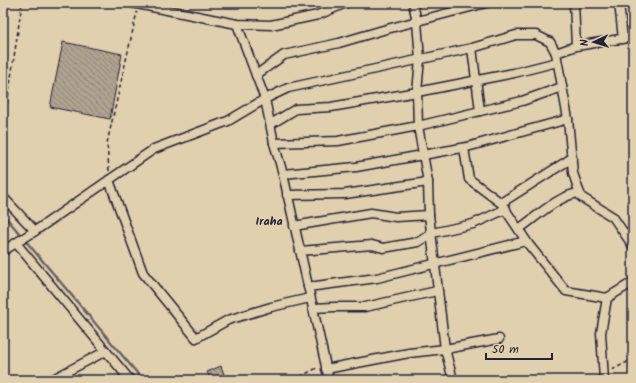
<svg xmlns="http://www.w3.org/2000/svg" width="636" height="383" font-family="Kalam,sans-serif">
<defs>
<pattern id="building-back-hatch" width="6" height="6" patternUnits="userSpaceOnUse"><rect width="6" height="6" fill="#afa28f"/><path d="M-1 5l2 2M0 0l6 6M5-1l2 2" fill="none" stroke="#8e8476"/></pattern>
</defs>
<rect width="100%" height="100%" fill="#e1d0ad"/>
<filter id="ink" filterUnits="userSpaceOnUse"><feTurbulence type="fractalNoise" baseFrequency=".025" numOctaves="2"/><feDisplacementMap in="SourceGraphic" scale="8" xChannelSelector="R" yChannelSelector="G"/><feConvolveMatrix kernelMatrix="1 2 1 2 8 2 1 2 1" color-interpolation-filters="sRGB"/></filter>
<g filter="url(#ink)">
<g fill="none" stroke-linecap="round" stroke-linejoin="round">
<polyline stroke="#6b6466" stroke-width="2.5" points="3,214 143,380"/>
</g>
<g fill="url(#building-back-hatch)" stroke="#22223b">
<polygon points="63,42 122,54 110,119 50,107"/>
<polygon points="221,366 226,380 211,380 207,372"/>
</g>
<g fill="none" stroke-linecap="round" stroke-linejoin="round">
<defs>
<g id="street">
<polyline points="132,3 237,24 271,25 318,15 346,3"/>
<polyline points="413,3 417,22 420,59 417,92 418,126 428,182 429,215 445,349 453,380"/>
<polyline points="574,3 576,46"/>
<polyline points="619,3 623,39"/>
<polyline points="237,24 265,99 274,143 283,174 329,380"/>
<polyline points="633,37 576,46 556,53 568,119 573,173 581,197 613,217 633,246"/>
<polyline points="472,48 480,111"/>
<polyline points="256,75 284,55 339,43 383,30 486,3"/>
<polyline points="271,124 296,109 331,107 417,92 514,73 557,62"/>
<polyline points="274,143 338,141 418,126 522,101 562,87"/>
<polyline points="464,148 469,179 501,203 572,158"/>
<polyline points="283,174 356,167 467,147 568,119"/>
<polyline points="109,180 143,273 196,338 228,320 271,307 310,298"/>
<polyline points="287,195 345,194 428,182"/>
<polyline points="3,197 35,231"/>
<polyline points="503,206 529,245 566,291 607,298"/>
<polyline points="294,226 371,213 396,217 429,215"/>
<path d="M519,229C535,218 560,194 580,193"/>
<polyline points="16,243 130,380"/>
<polyline points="3,251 35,231 154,149 228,121 265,99 288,88 472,48 516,35 536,35 550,42 556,53"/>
<polyline points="300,251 372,245 383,248 418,242 432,233 473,224 506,209"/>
<polyline points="308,287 377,278 526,241"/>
<polyline points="313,308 334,307 365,307 437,291"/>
<polyline points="326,369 409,353 445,349 499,339"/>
<polyline points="51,380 106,351"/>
<polyline points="604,380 601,333 607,298 633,282"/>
</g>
</defs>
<use href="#street" stroke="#22223b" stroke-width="11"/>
<g stroke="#22223b" stroke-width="1.5" stroke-dasharray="4 3" stroke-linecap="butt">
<polyline points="3,132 22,3"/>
<polyline points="109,171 107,143 137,12"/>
<polyline points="612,370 633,359"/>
<polyline points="294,380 317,368"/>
</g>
<use href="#street" stroke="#e1d0ad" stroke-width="8"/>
</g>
</g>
<g text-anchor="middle" stroke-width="3.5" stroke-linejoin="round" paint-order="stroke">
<g font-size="12" font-weight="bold" fill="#22223b" stroke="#e1d0ad">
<text x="269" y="225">Iraha</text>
</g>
</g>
<rect width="636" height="383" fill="none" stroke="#e1d0ad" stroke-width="16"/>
<rect x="8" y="8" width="620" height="367" fill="none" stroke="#22223b" stroke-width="1.5" filter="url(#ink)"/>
<g transform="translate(594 42) rotate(266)" stroke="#e1d0ad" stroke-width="3" paint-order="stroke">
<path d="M0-3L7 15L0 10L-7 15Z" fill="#22223b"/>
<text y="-6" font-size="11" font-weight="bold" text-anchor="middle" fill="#22223b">N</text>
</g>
<path d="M486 353v6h66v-6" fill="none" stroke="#22223b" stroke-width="2"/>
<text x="492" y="353" font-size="12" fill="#22223b" stroke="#e1d0ad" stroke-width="3" paint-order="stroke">50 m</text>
</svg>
